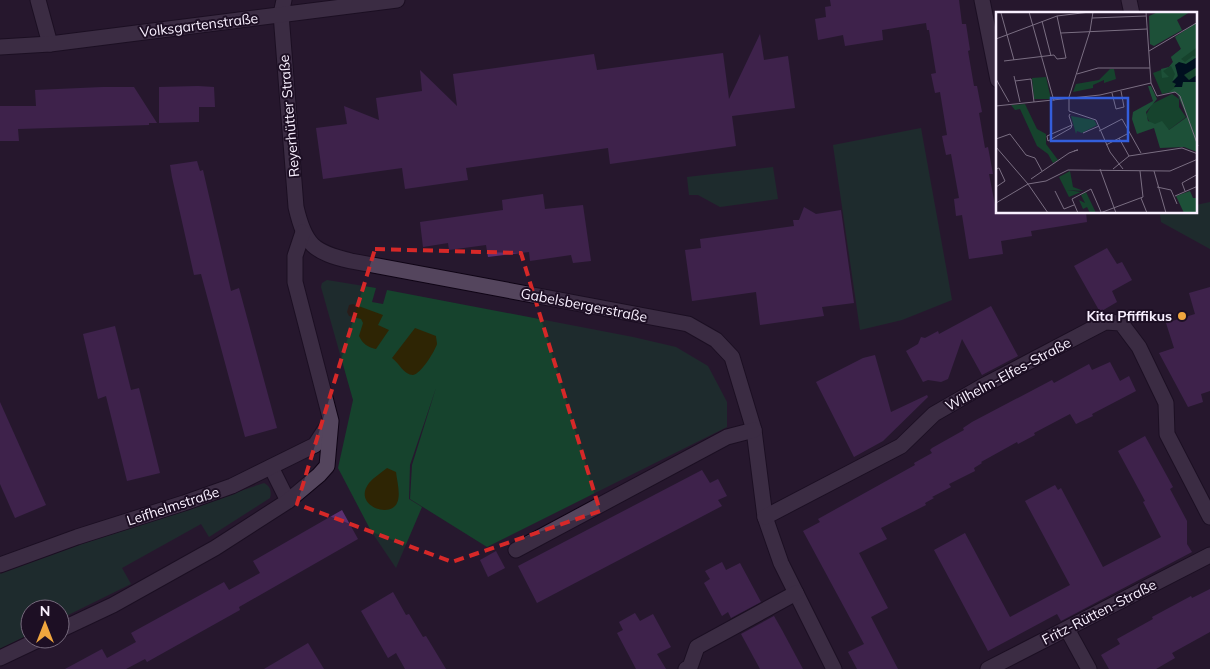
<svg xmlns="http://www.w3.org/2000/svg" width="1210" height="669" font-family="Mulish,sans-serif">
<rect width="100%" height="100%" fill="#26182e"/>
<g fill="#16432d">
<polygon points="921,128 952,300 902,320 860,330 833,145"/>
<polygon points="773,167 778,199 720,207 698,195 689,195 687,177"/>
<polygon points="1210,202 1210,249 1161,222 1160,214 1196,212 1196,205"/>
<polygon points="327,280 376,288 372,302 383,304 387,290 633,337 676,347 708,366 727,402 727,427 487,547 410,499 412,465 436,388 410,465 409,499 422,507 396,568 371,531 338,468 353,400 321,287 322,283"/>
<path d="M264,483C270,486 272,491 270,498L209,537L201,524L122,568L131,584L60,619V609H30V634L0,649V573L80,544Z"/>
</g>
<g fill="#2e2504">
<path d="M353,304L383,315L378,325L389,330L376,349C367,347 363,344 359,336L363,323L361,319L349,316L347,312L349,305Z"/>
<path d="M415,328L436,336C436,338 437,342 437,344C435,351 421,374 413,375C404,375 399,363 392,358Z"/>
<path d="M387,468L396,472C397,481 401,495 397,503C390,519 352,505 369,483C374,477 381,473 387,468Z"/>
</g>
<g fill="#5b2f70">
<polygon points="830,0 959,0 962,24 966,24 970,50 968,51 974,86 977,86 982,112 979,113 985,148 988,147 993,174 989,174 996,210 998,210 998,212 1086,212 1087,222 1031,231 1032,236 1001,241 1003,254 969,259 962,215 956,216 954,199 959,198 951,154 946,155 942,136 947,135 940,92 935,93 931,74 936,73 929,30 927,30 926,23 882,30 883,40 845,46 843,35 818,40 815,19 826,17 825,7 831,6"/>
<polygon points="760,34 764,60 788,56 795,108 732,116 736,146 610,164 608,148 466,168 468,180 405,189 402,168 323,179 316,128 347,124 344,106 379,120 376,98 422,91 420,70 457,106 453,74 594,54 597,70 723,53 729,99"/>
<polygon points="198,86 214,87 215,107 199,107 199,122 159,123 159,87"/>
<polygon points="103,87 134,87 157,123 149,123 149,125 18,129 19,141 0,141 0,106 36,106 35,90"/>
<polygon points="197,161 200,171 203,170 231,291 239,288 277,428 245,437 201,274 194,275 172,177 170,165"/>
<polygon points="543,194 545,209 583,205 591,261 573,263 571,255 530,261 529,252 488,257 486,245 449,250 448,243 423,247 420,222 503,210 502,200"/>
<polygon points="804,207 816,214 841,210 854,303 822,307 824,316 760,325 756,292 692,301 685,250 701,248 700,239 794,226 793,220 799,220"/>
<polygon points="1107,248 1117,264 1122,262 1132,280 1112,291 1117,302 1100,312 1074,266"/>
<polygon points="1210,287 1210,391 1201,394 1203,402 1188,407 1159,353 1174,348 1166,323 1195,314 1189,293"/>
<polygon points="991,306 1018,356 982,375 962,339 948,379 941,382 928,380 923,382 906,351 918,344 921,337 925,338 938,331 939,334"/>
<polygon points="115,326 131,390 139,388 160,473 127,481 106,396 98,399 83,334"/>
<polygon points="875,355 891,412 927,395 928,397 883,441 854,457 816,382 863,358"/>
<polygon points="1110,362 1120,381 1129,376 1136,391 1092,414 1093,416 1076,424 1070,414 1034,433 1035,435 1018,444 1017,442 981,462 982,463 974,468 975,471 949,484 951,487 932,497 934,498 925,503 926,505 881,528 887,539 859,553 888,608 871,617 898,669 857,669 848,652 864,644 803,531 820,522 818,519 915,465 914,463 932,453 930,450 932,448 964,430 963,428 972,422 1052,380 1054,383 1089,364 1092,370"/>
<polygon points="0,402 46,505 15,518 0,484"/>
<polygon points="1145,436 1173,487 1170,489 1187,521 1187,544 1192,552 1061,621 1057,614 988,651 934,550 965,533 1010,617 1070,585 1025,501 1055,485 1058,490 1061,488 1103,567 1161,537 1143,502 1145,501 1118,451"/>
<polygon points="702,470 710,483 718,479 727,496 718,500 722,506 537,603 518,566"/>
<polygon points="342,510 358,539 239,607 240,610 147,662 145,659 126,669 65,669 102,649 107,658 136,642 131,633 224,582 229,590 260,573 253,561"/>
<polygon points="496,551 505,568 488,577 480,560"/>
<polygon points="722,562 726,570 740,563 761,602 731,618 728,612 722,616 704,583 710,579 705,571"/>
<polygon points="1210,589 1210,632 1172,653 1175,658 1156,669 1109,669 1101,655 1120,644 1117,639 1153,619 1152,617 1191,596 1192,598"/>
<polygon points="393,592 406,615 409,614 423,637 426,636 446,669 405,669 396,653 388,658 361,611"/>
<polygon points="635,613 640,621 653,614 671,647 657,654 666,669 636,669 617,633 623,630 619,622"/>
<polygon points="774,616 782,630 803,669 760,669 741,634"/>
<polygon points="308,643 324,669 264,669"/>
</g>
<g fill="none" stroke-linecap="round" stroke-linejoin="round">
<defs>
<g id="minor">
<polyline points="38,0 50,44"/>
<path d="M284,0L281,14L296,207C305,246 314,252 351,261L688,324L716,340L732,357L754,430L765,517L781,563L834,669"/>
<polyline points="982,0 998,80"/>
<polyline points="1129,0 1132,14"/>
<polyline points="0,47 50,44 397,0"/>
<polyline points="271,467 288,501"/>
<polyline points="765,517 901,446 934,414 981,387 1105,322 1121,323 1139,347 1166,403 1167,434 1210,517"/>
<polyline points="516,550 727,437 754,430"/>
<polyline points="0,565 77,537 184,503 232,486 315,445 330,422"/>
<polyline points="1067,629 1089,669"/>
<polyline points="60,630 113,605 215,548 288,501 319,475 327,466 331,421 295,282 295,256 303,232"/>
<polyline points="0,658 40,639"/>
<polyline points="686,669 690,667 697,647 796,593"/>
<polyline points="988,669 1210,555"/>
</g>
</defs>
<use href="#minor" stroke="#0f0415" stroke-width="17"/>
<use href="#minor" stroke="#54455d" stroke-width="15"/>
</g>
<path d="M0 0H1210V669H0ZM375,249L521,253L600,511L452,562L297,504Z" fill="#26182e" fill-opacity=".55" fill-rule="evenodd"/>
<path fill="none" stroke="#d62828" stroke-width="4" stroke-dasharray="10 6" stroke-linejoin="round" d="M375,249L521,253L600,511L452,562L297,504Z"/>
<circle fill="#f0a63e" stroke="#1d0f24" stroke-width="2" cx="1182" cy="316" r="5"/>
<g text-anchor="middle" stroke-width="4" stroke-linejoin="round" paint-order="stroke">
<g font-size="14" fill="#f9f0ff" stroke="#1d0f24">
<text transform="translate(199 25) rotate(-7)" y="5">Volksgartenstraße</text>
<text transform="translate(289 116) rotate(-95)" y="5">Reyerhütter Straße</text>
<text transform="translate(584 305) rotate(11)" y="5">Gabelsbergerstraße</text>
<text transform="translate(1008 374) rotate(-28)" y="5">Wilhelm-Elfes-Straße</text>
<text transform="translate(173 506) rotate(-18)" y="5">Leifhelmstraße</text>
<text transform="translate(1099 612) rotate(-27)" y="5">Fritz-Rütten-Straße</text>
</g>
<g font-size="14" font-weight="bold" fill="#f9f0ff" stroke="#1d0f24" text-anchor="end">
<text x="1172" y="321">Kita Pfiffikus</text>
</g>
</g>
<g transform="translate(996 12)">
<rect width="201" height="201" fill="#26182e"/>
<path d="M201,24V75L166,82L157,61L173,55L177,50L175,45ZM114,57H118L120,67L108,71V68L97,73V76L77,80L80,72L103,68ZM50,65L55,87H38L36,66ZM176,82L183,87V95L190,105L173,118L154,111L150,103L156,92ZM29,92L41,117L50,122V132L62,148L57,151L52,142L41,134L24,97L19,98L15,93ZM75,104L98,108L101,113L86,121L81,119L80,122ZM74,159L77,175L88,179L71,178L85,180L73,185L63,165ZM90,180L100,201H94L91,195L87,197L83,188L89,191L85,183Z" fill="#16432d"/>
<path d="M162,0H194L181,8L186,18L158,34L154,32L153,4ZM201,10L200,36L185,47L189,50L197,44L201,45L190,52L185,51L180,67L176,70L179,62L175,54L167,59L173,65L166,66L165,57L173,55L177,50L175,45L185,37L179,25ZM187,70H201V140L188,135L164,136L158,116L141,122L136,107L137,100L157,89L152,74H155L161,87L150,100L152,109L159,112L166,109L173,118L191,105L181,81L173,80ZM194,179L197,186H201V201H188L180,184Z" fill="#1d5038"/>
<path d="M201,45V55L188,63L193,68L201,63V70H187L186,75H178L180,72L176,70L182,64L179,53L183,50L190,52Z" fill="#000f1f"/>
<path fill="none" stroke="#7a6e82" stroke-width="1" d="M33,0L58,89M97,0L94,19L73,85V99L100,108L114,140L127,157M150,0L155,71L161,84L179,80L184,84L202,134M5,1L18,48M96,6L150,4M46,9L55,44M65,21L151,17M0,27L61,4L94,0M153,39L202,10M8,49L58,43L61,47L70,46L61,4M81,62L102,56H154M18,64L24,90M0,67L13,90M19,69L35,67L38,90M116,81L120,97L128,95L125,79M0,94L104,83L155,71M74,102L73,104L76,113L75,116L52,129L51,124L76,113M103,119L126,107L145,141M87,121L103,114M123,126L133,144M0,127L14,122L30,143L39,146L46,159M110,133L133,121M0,135L32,172L52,201M0,157L3,156L9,169L0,175M104,157L120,201M117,157L133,144L146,142L186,136L202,142M158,159L170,201M35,167L73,141L81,138H82L78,139M161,175L175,178L181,192M59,179L68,197L78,193M189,179L186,171L202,162M179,184L202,174M145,186L151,201M0,191L32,172L50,169L72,158L174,159L202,147M82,201L76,187L95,177L105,200M104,201L147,185L144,159"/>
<path fill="#335edc" fill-opacity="0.15" stroke="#335edc" stroke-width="2.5" d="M55,86H132V129H55Z"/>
<rect width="201" height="201" fill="none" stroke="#f9f0ff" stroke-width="2.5"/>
</g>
<g transform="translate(45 624)"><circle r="24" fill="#1d0f24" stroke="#75697c"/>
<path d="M0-4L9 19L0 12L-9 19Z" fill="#f0a63e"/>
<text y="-8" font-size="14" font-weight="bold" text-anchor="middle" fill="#f9f0ff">N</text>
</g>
</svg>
